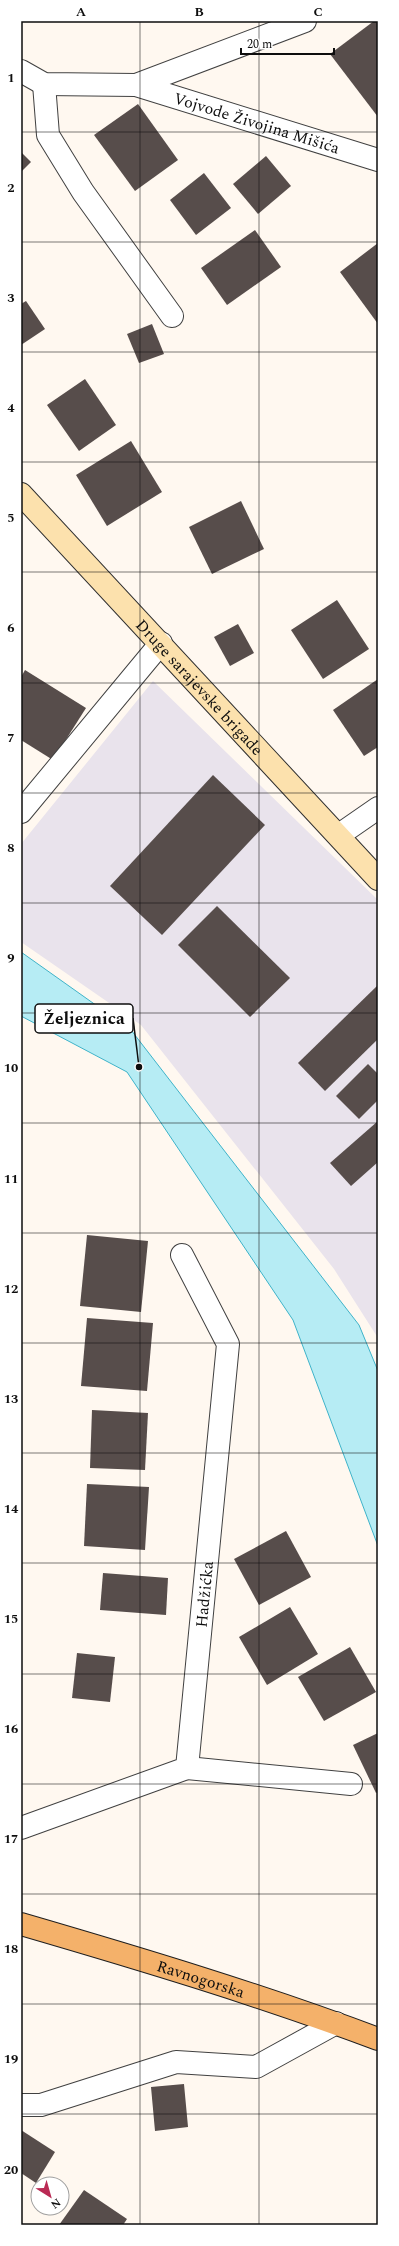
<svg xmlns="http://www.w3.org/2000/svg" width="399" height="2246" font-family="Spectral,serif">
<rect width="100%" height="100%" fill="#fff8f0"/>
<polygon fill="#e9e3ec" points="153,681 378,900 378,1338 334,1269 141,1025 21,942 21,844"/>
<polygon fill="#b6ecf4" stroke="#3fb3c9" points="21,952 131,1030 359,1325 378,1371 378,1546 293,1320 127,1072 21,1016"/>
<g fill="#574d4b">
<polygon points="374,21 378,21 378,117 330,54"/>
<polygon points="138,104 178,160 135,191 94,135"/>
<polygon points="21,152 31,162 21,172"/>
<polygon points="266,156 291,186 258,214 233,184"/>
<polygon points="204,173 231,208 196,235 170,200"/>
<polygon points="255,230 281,267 227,305 201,268"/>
<polygon points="378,243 378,324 340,272"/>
<polygon points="26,301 45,329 21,345 21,304"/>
<polygon points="152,324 164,354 139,363 127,334"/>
<polygon points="85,379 116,425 79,451 47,405"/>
<polygon points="131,441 162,492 107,526 76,475"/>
<polygon points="241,501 264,549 212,574 189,527"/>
<polygon points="337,600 369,649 323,679 291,630"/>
<polygon points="238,624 254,653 230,666 214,637"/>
<polygon points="25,670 86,708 53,760 21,740 21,677"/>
<polygon points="378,679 378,747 364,756 333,710"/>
<polygon points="213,775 265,825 162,935 110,886"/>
<polygon points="217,906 290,978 250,1017 178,945"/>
<polygon points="378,985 378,1039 325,1091 298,1063"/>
<polygon points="368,1064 378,1074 378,1100 359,1119 336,1096"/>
<polygon points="378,1121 378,1162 351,1186 330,1163"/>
<polygon points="87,1235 148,1241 141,1312 80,1306"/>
<polygon points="87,1318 153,1323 147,1391 81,1386"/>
<polygon points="92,1410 148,1413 145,1470 90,1468"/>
<polygon points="87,1484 149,1487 145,1550 84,1546"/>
<polygon points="286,1531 311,1577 259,1605 234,1559"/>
<polygon points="103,1573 168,1578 166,1615 100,1610"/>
<polygon points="290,1607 318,1654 267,1685 239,1637"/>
<polygon points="350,1647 376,1692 324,1721 298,1677"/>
<polygon points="77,1653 115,1657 110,1702 72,1698"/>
<polygon points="378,1733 378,1792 376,1793 353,1745"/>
<polygon points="184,2084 188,2127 155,2131 151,2087"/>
<polygon points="21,2130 55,2152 36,2183 21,2173"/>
<polygon points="84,2190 127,2219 123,2225 59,2225"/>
</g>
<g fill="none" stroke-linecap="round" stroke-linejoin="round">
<defs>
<g id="minor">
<path id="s1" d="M21,71L44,84L136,85L378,160"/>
<polyline points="44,84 48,135 83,192 172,316"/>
<polyline points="136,85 305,21"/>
<polyline points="21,812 161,643"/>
<polyline points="339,835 378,808"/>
<polyline points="187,1768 351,1784"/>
<path id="s2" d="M21,1828L187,1768L228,1344L182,1255"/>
<polyline points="21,2105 41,2105 176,2062 256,2067 336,2023"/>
</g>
<g id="secondary">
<path id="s3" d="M21,494L378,879"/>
</g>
<g id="primary">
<path id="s4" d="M21,1924C141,1959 261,1995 378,2039"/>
</g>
</defs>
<use href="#minor" stroke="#414141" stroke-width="24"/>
<use href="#secondary" stroke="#303030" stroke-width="24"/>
<use href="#primary" stroke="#1f1f1f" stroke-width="24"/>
<use href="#minor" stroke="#fff" stroke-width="22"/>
<use href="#secondary" stroke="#fce1ad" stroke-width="22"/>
<use href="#primary" stroke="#f4b16a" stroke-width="22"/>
</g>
<path fill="none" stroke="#0e0e0e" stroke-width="1" stroke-opacity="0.55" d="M140,21V2225M259,21V2225M21,132H378M21,242H378M21,352H378M21,462H378M21,572H378M21,683H378M21,793H378M21,903H378M21,1013H378M21,1123H378M21,1233H378M21,1343H378M21,1453H378M21,1563H378M21,1674H378M21,1784H378M21,1894H378M21,2004H378M21,2114H378"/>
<g text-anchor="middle" stroke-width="4" stroke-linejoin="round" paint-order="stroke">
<g font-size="16" fill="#0e0e0e" stroke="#fff">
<text dy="6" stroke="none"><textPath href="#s1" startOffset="245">Vojvode Živojina Mišića</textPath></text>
<text dy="6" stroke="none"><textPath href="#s3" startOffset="263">Druge sarajevske brigade</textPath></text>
<text dy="6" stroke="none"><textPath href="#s2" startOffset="351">Hadžićka</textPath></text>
<text dy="6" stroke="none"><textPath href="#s4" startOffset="188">Ravnogorska</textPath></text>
</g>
</g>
<path fill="none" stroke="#0e0e0e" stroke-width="1.5" d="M139 1067L133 1018"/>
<circle fill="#0e0e0e" stroke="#fff" stroke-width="1.5" cx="139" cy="1067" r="4"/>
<rect fill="#fff" stroke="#0e0e0e" stroke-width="1.5" x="35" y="1004" width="98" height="29" rx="4"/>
<g font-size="17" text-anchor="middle" font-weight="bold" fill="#0e0e0e">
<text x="84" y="1024">Željeznica</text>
</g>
<rect width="399" height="2246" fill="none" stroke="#ffffff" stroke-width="44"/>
<g transform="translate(50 2196) rotate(143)"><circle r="19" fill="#ffffff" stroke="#9f9f9f"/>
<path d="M0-3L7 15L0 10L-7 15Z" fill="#ba2a54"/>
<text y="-6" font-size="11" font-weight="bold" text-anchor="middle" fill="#0e0e0e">N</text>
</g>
<path d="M241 48v6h93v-6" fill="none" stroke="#0e0e0e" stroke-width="2"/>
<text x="247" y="48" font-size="12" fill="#0e0e0e" stroke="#ffffff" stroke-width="3" paint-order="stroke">20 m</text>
<rect x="22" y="22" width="355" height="2202" fill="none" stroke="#0e0e0e" stroke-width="1.5"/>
<g font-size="13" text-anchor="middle" font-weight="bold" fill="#0e0e0e">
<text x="81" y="16">A</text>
<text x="199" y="16">B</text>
<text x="318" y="16">C</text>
<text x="11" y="82">1</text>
<text x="11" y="192">2</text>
<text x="11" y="302">3</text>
<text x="11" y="412">4</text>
<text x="11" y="522">5</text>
<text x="11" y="632">6</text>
<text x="11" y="742">7</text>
<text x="11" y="852">8</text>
<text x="11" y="962">9</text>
<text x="11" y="1072">10</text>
<text x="11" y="1183">11</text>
<text x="11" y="1293">12</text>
<text x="11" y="1403">13</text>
<text x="11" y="1513">14</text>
<text x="11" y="1623">15</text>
<text x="11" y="1733">16</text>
<text x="11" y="1843">17</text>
<text x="11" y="1953">18</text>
<text x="11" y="2063">19</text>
<text x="11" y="2174">20</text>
</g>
</svg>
